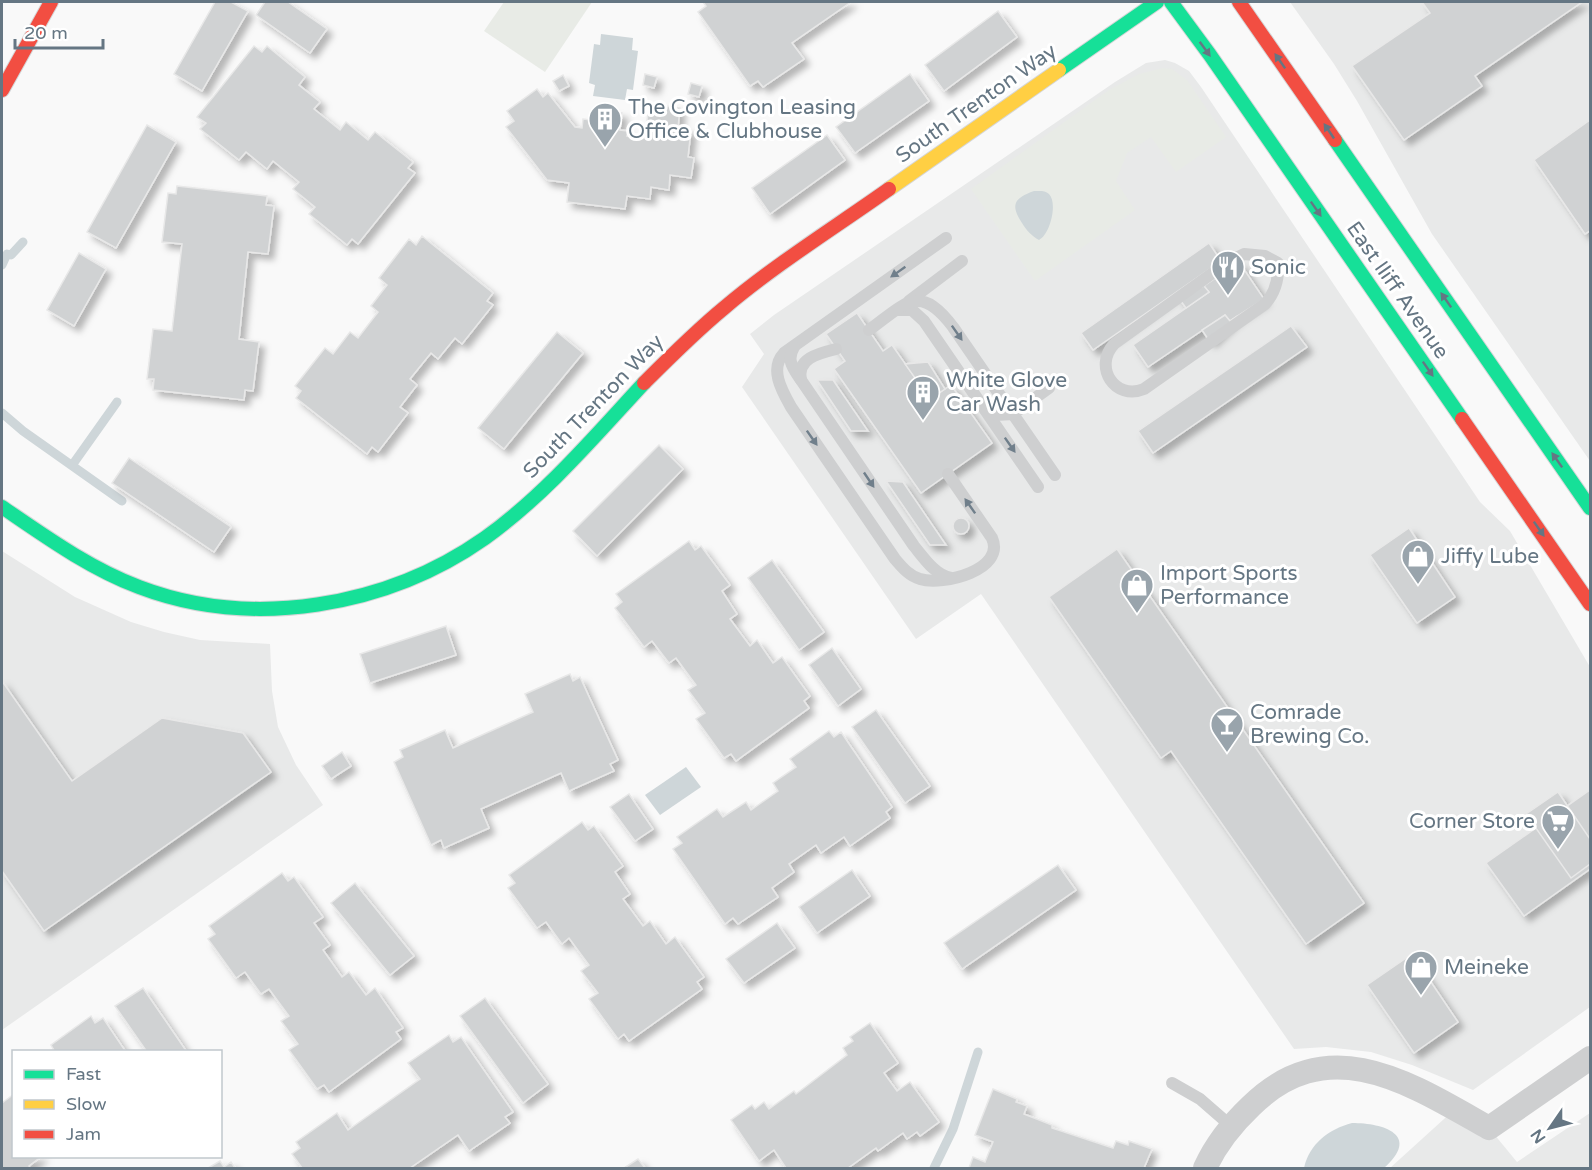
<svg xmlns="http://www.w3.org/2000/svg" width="1592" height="1170" font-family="'Varela Round',sans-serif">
<defs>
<filter id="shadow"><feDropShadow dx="5.5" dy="5.5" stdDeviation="3" flood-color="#0004"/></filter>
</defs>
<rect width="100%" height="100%" fill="#f9f9f9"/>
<g fill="#e8e9e9">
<polygon points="1290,2 1590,2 1590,461 1432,234 1357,101 1334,64"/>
<polygon points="1165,60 1175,63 1189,71 1201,87 1480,502 1510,531 1590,667 1590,1007 1473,1090 1412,1065 1371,1052 1326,1047 1294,1049 981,594 916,639 742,387 764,354 750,334 774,315 1115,82 1146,63"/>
<polygon points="2,551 75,597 131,622 164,632 200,640 270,644 272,691 278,727 296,765 323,805 2,1030"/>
<polygon points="1455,1109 1489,1128 1517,1162 1590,1113 1590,1168 1390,1168"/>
</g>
<g fill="#e8ebe6">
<polygon points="504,2 592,2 545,72 484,31"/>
<polygon points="1163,68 1172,69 1187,80 1226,137 1176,172 1151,137 1127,153 1116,181 1135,210 1035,281 971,189 1109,90 1139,74"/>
</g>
<g fill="#ced6d9">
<polygon points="601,34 633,38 632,50 638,51 633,90 627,89 625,100 593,96 595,85 589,83 594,44 600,45"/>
<path d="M1034,191C1039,191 1045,190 1049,194C1058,203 1050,235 1039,240C1032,236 1026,230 1022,223C1010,205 1014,198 1034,191Z"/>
<polygon points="686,767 701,787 660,815 645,795"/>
<path d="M1352,1123C1384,1123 1421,1135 1384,1168H1304C1309,1144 1329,1129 1352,1123Z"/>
</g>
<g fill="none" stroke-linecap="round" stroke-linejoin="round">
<g stroke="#ced6d9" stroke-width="9">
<polyline points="2,265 7,254 11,255 23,242"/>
<polyline points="2,413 23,431 122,501"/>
<polyline points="73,464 117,402"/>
<polyline points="934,1168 953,1129 978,1052"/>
</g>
</g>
<g fill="#d0d2d3" stroke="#e8e8e8" stroke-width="1.5" filter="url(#shadow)">
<polygon points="215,2 231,2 248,11 202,91 174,74"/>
<polygon points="265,2 288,2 327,29 310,53 256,15"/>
<polygon points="703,2 851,2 792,43 804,59 763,87 758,81 750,86 698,12 706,6"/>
<polygon points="1422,2 1582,2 1475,76 1482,86 1404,140 1352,66 1430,13"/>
<polygon points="998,11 1017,37 944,91 925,65"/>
<polygon points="254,46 262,52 267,46 305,77 299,85 320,102 314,109 340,130 346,122 368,140 375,132 413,162 408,168 415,173 358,244 352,239 347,245 309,214 315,207 293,189 299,182 273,161 267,169 246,152 239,160 200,129 206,123 197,117"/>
<polygon points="645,74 657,77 654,88 643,85"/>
<polygon points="910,74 929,101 855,153 836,127"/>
<polygon points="563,75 569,86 559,91 553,81"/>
<polygon points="691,83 702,86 699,97 688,94"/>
<polygon points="537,89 543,97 548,93 575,127 582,128 583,119 592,120 594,109 622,113 620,130 628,131 627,136 645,138 649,104 680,108 678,128 691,130 688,157 694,158 691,178 670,175 669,190 651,187 650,199 627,196 625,209 567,202 569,183 547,180 506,127 514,121 507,111"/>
<polygon points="1590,120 1590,231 1585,234 1534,160"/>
<polygon points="147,125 176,142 116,248 87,232"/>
<polygon points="827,135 845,160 770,214 752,188"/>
<polygon points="177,186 267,196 266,205 274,206 268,254 248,252 239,339 259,342 253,391 245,390 244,400 153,390 154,379 147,379 153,329 172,331 182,244 162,242 168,193 176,194"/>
<polygon points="422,236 493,293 487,301 493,305 462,344 455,338 438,359 431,353 410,379 417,385 400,407 408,413 378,452 372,447 367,454 296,398 301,391 295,386 325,348 333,354 350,332 358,338 378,312 371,306 387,285 379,278 409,239 416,245"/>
<polygon points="1209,243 1221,261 1093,350 1081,333"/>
<polygon points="79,253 106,269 74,326 47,310"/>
<polygon points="1239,262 1264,299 1230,321 1225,315 1148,367 1133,345 1209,292 1204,286"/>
<polygon points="1204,286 1209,292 1186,308 1178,297"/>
<polygon points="857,313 883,351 892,345 930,399 951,385 992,443 921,493 834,369 845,361 826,334"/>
<polygon points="1225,315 1230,321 1237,316 1210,342 1202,330"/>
<polygon points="1291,326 1307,347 1153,453 1138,431"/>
<polygon points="557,332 583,353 504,449 478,428"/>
<polygon points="928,362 945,389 930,399 905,364"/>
<polygon points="817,380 833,380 868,431 851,431"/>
<polygon points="659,445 683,469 597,556 573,531"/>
<polygon points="129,458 231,527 214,552 112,483"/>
<polygon points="886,481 903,482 946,545 930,545"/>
<circle cx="961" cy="526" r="8"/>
<polygon points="1409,528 1455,597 1417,623 1370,555"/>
<polygon points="689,541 695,550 701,546 730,585 722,591 737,614 730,619 750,646 757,640 773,663 782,657 810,696 804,701 809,708 736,761 731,754 724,758 696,719 705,713 688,690 696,685 676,658 669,663 652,641 644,647 615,608 622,602 616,594"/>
<polygon points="1117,549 1364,903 1306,944 1171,751 1161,758 1049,597"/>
<polygon points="772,560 824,632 799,650 748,578"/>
<polygon points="446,626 456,655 370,683 360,654"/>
<polygon points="832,648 861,689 838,706 809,665"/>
<polygon points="570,674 573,681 580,677 618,760 610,764 614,771 569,791 561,773 481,809 489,828 444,848 441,840 431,845 394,762 403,757 400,750 445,730 453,748 533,712 525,694"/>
<polygon points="2,681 72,781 162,718 243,733 271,772 44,931 2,871"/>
<polygon points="876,710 930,786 905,803 852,727"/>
<polygon points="829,731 834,737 841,732 892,807 886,812 890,818 850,846 844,837 821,853 816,845 789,864 794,872 772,888 778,897 738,924 733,918 725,924 673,849 682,843 677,837 717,809 723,817 746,802 751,810 778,791 773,783 796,767 790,759"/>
<polygon points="342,752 351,766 331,779 322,766"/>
<polygon points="1590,790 1590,869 1524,916 1486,863"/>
<polygon points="1558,792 1590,839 1590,864 1571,878 1526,814"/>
<polygon points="629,794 653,829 635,841 610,807"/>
<polygon points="582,822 588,830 594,826 623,866 615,872 630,894 623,899 643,926 650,921 666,944 675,937 704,977 697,982 702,989 629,1041 624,1034 618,1039 589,999 598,993 581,971 589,965 569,938 562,944 546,922 537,928 508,888 515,883 509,875"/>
<polygon points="1058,865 1076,890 962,969 944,943"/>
<polygon points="852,870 870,896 817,933 799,907"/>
<polygon points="282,873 288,881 294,877 323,917 314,923 330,945 323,950 342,977 349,972 366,995 375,988 403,1028 396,1032 401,1039 329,1092 324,1085 317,1089 289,1050 298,1044 281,1021 289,1016 269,989 261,994 245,972 236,978 208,939 215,934 209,926"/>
<polygon points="355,883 414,956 390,975 331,903"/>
<polygon points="777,923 795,948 744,983 726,959"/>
<polygon points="1412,954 1458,1022 1414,1053 1367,985"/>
<polygon points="143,988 187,1052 147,1052 115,1006"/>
<polygon points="485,998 548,1084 523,1103 460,1016"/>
<polygon points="91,1016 95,1023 103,1018 126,1052 55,1052 51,1045"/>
<polygon points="870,1023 898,1063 884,1073 897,1091 910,1082 939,1122 920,1136 917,1132 907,1139 903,1133 878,1151 876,1148 848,1168 786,1168 774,1150 759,1161 731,1120 752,1105 755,1109 764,1102 769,1109 794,1091 796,1094 847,1055 843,1048 853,1041 850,1037"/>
<polygon points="449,1035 453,1042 461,1037 513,1112 505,1117 510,1123 469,1151 458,1135 410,1168 302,1168 292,1154 300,1148 296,1142 337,1113 348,1130 420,1079 408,1063"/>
<polygon points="993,1089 1017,1099 1016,1102 1027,1106 1024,1114 1052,1125 1052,1128 1113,1148 1116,1141 1128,1145 1129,1141 1152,1149 1144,1168 969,1168 973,1157 985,1162 993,1142 975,1135"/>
<polygon points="14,1094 14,1156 42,1156 29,1166 30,1168 2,1168 2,1103"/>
<polygon points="638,1159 645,1168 624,1168"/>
<polygon points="220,1161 224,1167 231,1162 235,1168 208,1168"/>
</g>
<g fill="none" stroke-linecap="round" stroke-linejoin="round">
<defs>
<g id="fast">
<polyline points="1171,2 1210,55 1462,419"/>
<polyline points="1059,70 1157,2"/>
<polyline points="1335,140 1590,508"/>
<path d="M2,507C46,537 89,568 139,587C252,630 387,607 485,538C545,495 594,437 644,383"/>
</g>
<polyline id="slow" points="889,189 1059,70"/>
<g id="jam">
<polyline points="1239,2 1335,140"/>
<polyline points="2,90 51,2"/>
<path d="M644,383C670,357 696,331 724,308C776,264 834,228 889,189"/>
<polyline points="1462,419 1590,604"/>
</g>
</defs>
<use href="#fast" stroke="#d5d6d7" stroke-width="16"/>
<use href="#slow" stroke="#d5d6d7" stroke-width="16"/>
<use href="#jam" stroke="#d5d6d7" stroke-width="16"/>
<g stroke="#cecfd0" stroke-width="12">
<path d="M946,238L784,353C769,369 782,391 791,407L895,559C902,567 909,576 920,579C943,586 1006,570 992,538L948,474"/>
<path d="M1244,254L1265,256L1278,263C1279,279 1276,292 1265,304L1144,389C1115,401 1093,367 1114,344L1228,262Z"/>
<polyline points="909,301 962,261"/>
<polyline points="898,310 912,310 924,321 1038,487"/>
<path d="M869,330C905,304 919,282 953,327L1055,475"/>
<path d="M794,347C786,360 793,368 801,380L914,546C924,558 935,575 951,578"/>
<path d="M801,380C796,358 820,353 836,349"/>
<polyline points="987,409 996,415 1013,414 1049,388"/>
<polyline points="1172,1083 1200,1099 1231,1126"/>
</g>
<path stroke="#cecfd0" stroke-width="24" d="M1205,1168C1216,1144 1232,1124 1251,1106C1329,1029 1411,1084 1489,1128L1590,1058"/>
<use href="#fast" stroke="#16e098" stroke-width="14"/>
<use href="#slow" stroke="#ffcf43" stroke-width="14"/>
<use href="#jam" stroke="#f24e42" stroke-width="14"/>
</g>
<defs><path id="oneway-solid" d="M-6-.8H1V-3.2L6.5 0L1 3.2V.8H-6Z" transform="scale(1.5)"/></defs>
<g fill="#657683">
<use href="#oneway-solid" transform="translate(1205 49) rotate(54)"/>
<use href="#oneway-solid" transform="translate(1280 61) rotate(-125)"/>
<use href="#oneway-solid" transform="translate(1329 131) rotate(-124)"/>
<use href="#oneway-solid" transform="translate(1316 209) rotate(55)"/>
<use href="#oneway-solid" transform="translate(1446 300) rotate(-125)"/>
<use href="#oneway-solid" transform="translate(1428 369) rotate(55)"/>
<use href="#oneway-solid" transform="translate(1557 460) rotate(-125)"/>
<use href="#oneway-solid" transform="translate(1539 529) rotate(55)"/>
</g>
<g fill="#707f8b">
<use href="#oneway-solid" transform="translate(898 272) rotate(145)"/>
<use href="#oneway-solid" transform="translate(957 333) rotate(55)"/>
<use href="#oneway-solid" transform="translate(812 438) rotate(55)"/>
<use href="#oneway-solid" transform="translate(1010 445) rotate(55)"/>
<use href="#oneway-solid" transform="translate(869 480) rotate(56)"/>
<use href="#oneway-solid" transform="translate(970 506) rotate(-125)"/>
</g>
<defs>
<symbol id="building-pin" viewBox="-11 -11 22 30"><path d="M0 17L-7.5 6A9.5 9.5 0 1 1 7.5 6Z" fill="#99a4ac" stroke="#fff"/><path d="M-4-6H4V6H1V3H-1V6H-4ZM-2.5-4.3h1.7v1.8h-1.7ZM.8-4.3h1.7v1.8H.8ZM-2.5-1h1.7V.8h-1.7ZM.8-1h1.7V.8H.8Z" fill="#fff"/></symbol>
<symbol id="restaurant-pin" viewBox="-11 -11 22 30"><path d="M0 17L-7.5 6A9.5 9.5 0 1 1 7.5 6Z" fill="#99a4ac" stroke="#fff"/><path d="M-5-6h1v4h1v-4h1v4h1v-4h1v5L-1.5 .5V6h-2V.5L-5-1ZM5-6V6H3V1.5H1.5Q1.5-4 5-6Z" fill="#fff"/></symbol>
<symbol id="shop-pin" viewBox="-11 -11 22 30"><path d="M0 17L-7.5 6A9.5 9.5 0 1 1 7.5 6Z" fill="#99a4ac" stroke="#fff"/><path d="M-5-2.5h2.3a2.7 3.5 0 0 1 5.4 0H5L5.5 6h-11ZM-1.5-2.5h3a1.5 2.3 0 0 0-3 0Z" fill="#fff"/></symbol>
<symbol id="bar-pin" viewBox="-11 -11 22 30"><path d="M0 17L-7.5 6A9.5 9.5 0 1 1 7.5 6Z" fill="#99a4ac" stroke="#fff"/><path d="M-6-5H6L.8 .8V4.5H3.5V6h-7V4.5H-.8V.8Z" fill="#fff"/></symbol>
<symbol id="supermarket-pin" viewBox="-11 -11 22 30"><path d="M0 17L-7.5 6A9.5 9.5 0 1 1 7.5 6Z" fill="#99a4ac" stroke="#fff"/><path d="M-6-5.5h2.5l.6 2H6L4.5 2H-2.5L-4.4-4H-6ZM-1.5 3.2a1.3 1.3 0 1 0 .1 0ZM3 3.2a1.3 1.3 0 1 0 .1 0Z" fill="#fff"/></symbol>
</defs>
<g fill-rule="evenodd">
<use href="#building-pin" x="586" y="100" width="38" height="52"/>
<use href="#restaurant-pin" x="1209" y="248" width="38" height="52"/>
<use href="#building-pin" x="904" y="373" width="38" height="52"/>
<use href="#shop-pin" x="1399" y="537" width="38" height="52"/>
<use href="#shop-pin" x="1118" y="566" width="38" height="52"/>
<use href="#bar-pin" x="1208" y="705" width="38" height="52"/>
<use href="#supermarket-pin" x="1539" y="802" width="38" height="52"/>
<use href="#shop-pin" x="1402" y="948" width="38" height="52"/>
</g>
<g text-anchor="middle" stroke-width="6" stroke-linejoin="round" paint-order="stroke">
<g font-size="21" fill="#657683" stroke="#fff">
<text transform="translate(976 103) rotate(-35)" y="7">South Trenton Way</text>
<text transform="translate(1398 290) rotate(55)" y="7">East Iliff Avenue</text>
<text transform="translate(593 406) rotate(-46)" y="7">South Trenton Way</text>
</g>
<g font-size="21" fill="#657683" stroke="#fff" text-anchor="start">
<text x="628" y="114">The Covington Leasing<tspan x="628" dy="24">Office &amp; Clubhouse</tspan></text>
<text x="1251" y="274">Sonic</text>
<text x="946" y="387">White Glove<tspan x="946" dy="24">Car Wash</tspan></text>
<text x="1441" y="563">Jiffy Lube</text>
<text x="1160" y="580">Import Sports<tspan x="1160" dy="24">Performance</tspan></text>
<text x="1250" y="719">Comrade<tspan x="1250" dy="24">Brewing Co.</tspan></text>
<text x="1535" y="828" text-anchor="end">Corner Store</text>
<text x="1444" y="974">Meineke</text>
</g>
</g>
<rect width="1592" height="1170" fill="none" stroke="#657683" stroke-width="6"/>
<rect x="12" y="1050" width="210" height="108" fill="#ffffff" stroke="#c1c8cd" stroke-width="1.5"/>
<rect x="24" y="1070" width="30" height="9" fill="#16e098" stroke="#c1c8cd" stroke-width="1.5"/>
<text x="66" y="1080" font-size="18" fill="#657683">Fast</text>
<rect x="24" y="1100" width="30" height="9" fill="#ffcf43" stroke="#c1c8cd" stroke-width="1.5"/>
<text x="66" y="1110" font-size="18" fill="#657683">Slow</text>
<rect x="24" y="1130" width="30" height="9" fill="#f24e42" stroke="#c1c8cd" stroke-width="1.5"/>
<text x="66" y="1140" font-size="18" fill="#657683">Jam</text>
<g transform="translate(1550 1128) rotate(235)" stroke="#ffffff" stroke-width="4.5" paint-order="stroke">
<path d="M0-4.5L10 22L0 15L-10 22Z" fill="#657683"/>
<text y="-9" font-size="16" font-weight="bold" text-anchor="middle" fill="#657683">N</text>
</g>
<path d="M15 39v9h88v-9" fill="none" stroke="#657683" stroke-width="3"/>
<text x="24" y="39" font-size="18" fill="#657683" stroke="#ffffff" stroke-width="4.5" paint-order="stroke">20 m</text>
</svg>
